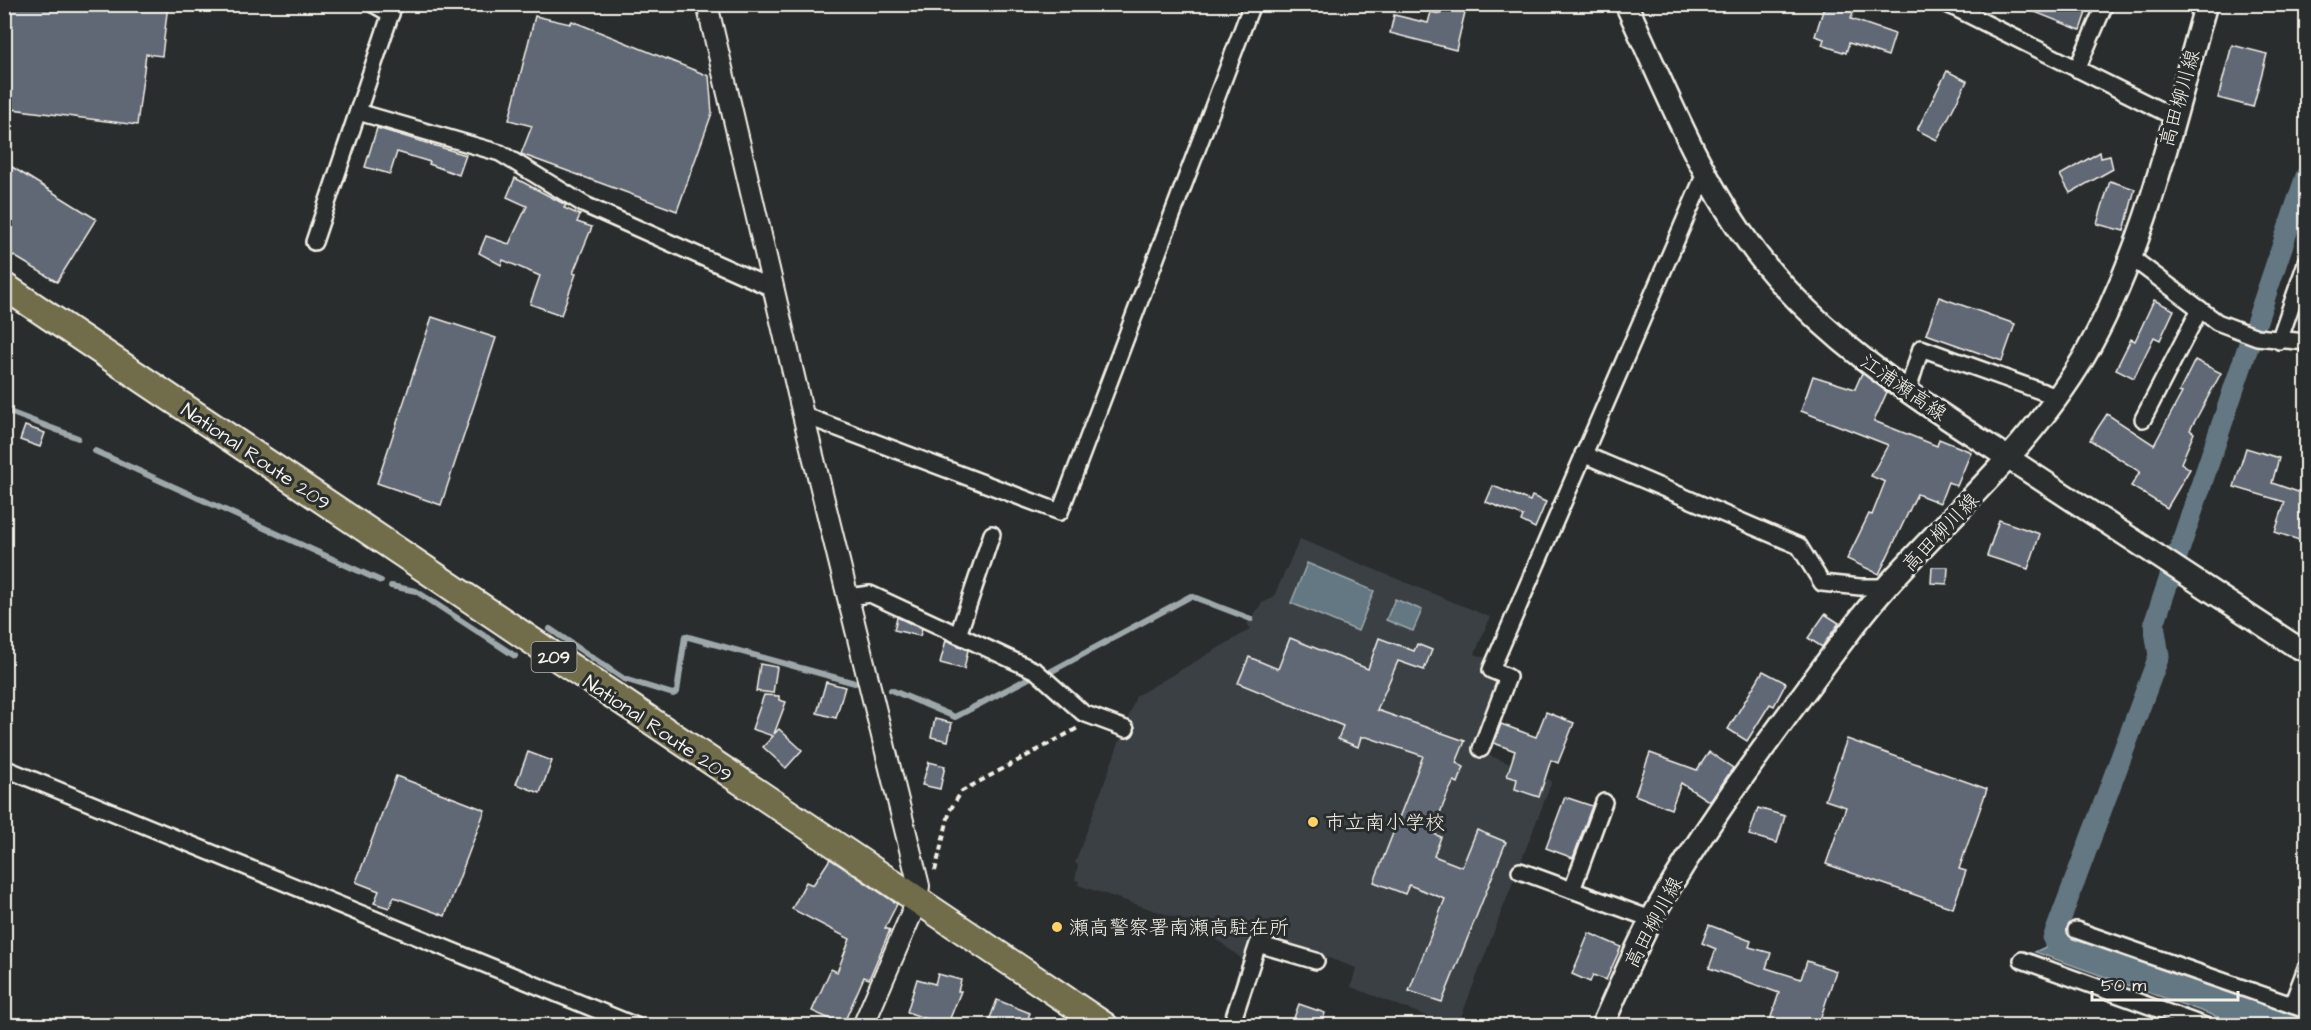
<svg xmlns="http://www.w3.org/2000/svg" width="2311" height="1030" font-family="'Architects Daughter','Klee One',sans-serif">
<rect width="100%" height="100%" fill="#2a2d2e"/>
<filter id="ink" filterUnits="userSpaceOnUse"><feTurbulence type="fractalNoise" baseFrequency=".0167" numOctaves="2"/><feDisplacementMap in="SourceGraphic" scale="12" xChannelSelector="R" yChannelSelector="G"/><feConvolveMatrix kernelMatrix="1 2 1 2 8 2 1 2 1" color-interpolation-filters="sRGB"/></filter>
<g filter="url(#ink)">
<polygon fill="#3a3f44" points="1300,539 1490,617 1475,654 1486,658 1481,671 1501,679 1474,749 1552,781 1458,1025 1449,1025 1351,987 1356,968 1251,930 1242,959 1198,925 1078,885 1079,881 1075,880 1078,865 1075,863 1136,696 1251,629 1247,624 1262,603 1273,598"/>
<g fill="#647882" stroke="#9ea8ab" stroke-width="1.5">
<polygon points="1307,563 1374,591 1358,631 1291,603"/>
<polygon points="1395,599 1422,610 1413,631 1386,620"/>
<polygon points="2071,935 2306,1019 2306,1025 2240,1025 2035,952"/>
</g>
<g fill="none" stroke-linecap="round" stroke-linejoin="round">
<g stroke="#9ea8ab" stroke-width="6">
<polyline points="4,410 78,438"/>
<polyline points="95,451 381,581"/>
<polyline points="391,586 416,591 515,656"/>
<polyline points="550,629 624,679 673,694 677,692 685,636 855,683"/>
<polyline points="1050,672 1191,596 1251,619"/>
<polyline points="891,690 955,717 1029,678"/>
</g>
<polyline stroke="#647882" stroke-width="21" points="2084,950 2053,939 2159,656 2154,624 2306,176"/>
</g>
<g fill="#616876" stroke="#f4f1e8" stroke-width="1.5">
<polygon points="4,4 168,4 162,56 146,54 137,125 4,108"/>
<polygon points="1442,4 1466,8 1456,50 1390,33 1394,15 1428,23 1431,12 1440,14"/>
<polygon points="1825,4 1856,4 1851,19 1895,34 1888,56 1849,43 1846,53 1822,45 1824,39 1815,36"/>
<polygon points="2015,4 2089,4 2080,30"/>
<polygon points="535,16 570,24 572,21 709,76 712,113 677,211 521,154 532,126 509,120"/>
<polygon points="2232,45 2267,54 2253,107 2218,98"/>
<polygon points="1947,71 1967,81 1937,140 1917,130"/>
<polygon points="377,128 466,155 459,175 429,164 430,162 397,152 390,174 365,167"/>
<polygon points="2100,152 2101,158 2110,156 2113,169 2070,193 2060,175"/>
<polygon points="4,162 96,219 57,282 4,250"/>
<polygon points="515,178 566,205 564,208 580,215 577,222 592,227 573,273 576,274 561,315 530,304 540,276 503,260 501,265 479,253 486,236 509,244 527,206 507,197"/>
<polygon points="2110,181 2135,189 2124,231 2097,224"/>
<polygon points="1939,297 2015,324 2002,361 1926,334"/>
<polygon points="2154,300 2174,310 2160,340 2154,337 2134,378 2116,369 2131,339 2135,341"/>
<polygon points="432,317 496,338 441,505 377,483"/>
<polygon points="2195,360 2221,373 2190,430 2194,433 2181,463 2190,469 2167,508 2131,486 2140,472 2090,440 2107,414 2154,445 2182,393 2179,392"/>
<polygon points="1862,373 1887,392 1874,421 1937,446 1939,439 1971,452 1957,486 1948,482 1940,503 1917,494 1879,574 1847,559 1869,514 1872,515 1885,482 1871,476 1888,445 1801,411 1813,376 1855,389"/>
<polygon points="25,426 45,433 40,447 20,440"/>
<polygon points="2246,448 2279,458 2272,483 2307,495 2307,529 2302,541 2275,532 2285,502 2234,487"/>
<polygon points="1493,486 1530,501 1532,496 1546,502 1535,528 1521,521 1523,516 1486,502"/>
<polygon points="1999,520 2040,534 2028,569 1987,556"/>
<polygon points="1932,567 1948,567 1947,584 1931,583"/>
<polygon points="1825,614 1839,623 1822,647 1808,638"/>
<polygon points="897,617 922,629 920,636 894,630"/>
<polygon points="1290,638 1368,669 1379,638 1414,651 1417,644 1432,650 1424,670 1398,661 1377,710 1465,741 1456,763 1464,767 1458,783 1454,781 1448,793 1432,833 1441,837 1434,856 1462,867 1477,830 1506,842 1442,1002 1409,991 1445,899 1409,885 1405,894 1374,882 1423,756 1367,737 1361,737 1358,747 1338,739 1343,726 1238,683 1249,657 1278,669"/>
<polygon points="946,640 968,650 964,669 940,663"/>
<polygon points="760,664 777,667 773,693 756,691"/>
<polygon points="1763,671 1786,683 1774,706 1770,704 1747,741 1728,729"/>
<polygon points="826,682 845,687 836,718 817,713"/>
<polygon points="764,695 779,696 779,700 786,702 774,734 779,729 802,750 786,768 763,747 773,736 752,729"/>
<polygon points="1546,712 1574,723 1558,763 1551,760 1539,797 1515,789 1517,779 1507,776 1515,751 1494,743 1501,724 1536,737"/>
<polygon points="935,719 952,723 948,741 931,737"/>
<polygon points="1847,739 1987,789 1959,869 1966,871 1953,908 1826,864 1846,807 1825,800"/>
<polygon points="528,752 552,761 540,793 516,784"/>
<polygon points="1709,752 1733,768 1710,802 1681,783 1671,809 1635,795 1650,753 1697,770"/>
<polygon points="929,762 945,766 940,789 922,785"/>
<polygon points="396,776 485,810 445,916 394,897 389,908 374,903 379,891 356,882"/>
<polygon points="1565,797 1592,806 1573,858 1546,848"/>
<polygon points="1758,808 1785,816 1777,843 1749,835"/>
<polygon points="830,859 897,904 885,928 890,930 869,979 864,977 843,1025 812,1011 831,969 837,972 850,939 792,909 806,882 813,885"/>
<polygon points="1709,925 1751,941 1749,947 1771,953 1766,968 1801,979 1807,961 1836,971 1818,1026 1768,1026 1779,993 1709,968 1716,949 1702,943"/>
<polygon points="1589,933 1621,947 1606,980 1593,975 1590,982 1572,974"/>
<polygon points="938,974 961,980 958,991 961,991 947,1026 907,1012 917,979 935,984"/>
<polygon points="997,1000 1030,1013 1025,1026 987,1026"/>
<polygon points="1299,1004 1325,1013 1321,1026 1291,1026"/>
</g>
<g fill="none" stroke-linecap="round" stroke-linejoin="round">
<defs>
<g id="minor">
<polyline points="373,4 391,14"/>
<polyline points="1947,4 2174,117"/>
<polyline points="2077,69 2105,4"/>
<polyline points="358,112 500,153 585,205 774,289"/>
<polyline points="314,242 394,4"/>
<polyline points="2132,258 2217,322 2257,337 2306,342"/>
<polyline points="2279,341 2306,263"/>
<polyline points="1908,390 1921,348 2057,397"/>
<polyline points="803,415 1060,512 1252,4"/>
<polyline points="2143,419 2200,309"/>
<polyline points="1583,454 1799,546 1822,583 1860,587 1886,587"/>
<polyline points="848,597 870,594 1036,671 1083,713 1126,729"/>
<polyline points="958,635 992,534"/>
<polyline points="1481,749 1508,677 1491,670 1706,171"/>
<polyline points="4,768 636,1026"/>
<polyline points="1520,871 1651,919"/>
<polyline points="1572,890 1604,802"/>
<polyline points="2076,930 2306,1010"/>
<polyline points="2022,960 2205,1026"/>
<polyline points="2292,1005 2306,968"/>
<polyline points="1231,1026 1258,944 1316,961"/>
</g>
<polyline id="tertiary" points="707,4 803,415 919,886 917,901 863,1026"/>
<g id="secondary">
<path d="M1626,4C1665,88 1700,179 1756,253C1827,346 1929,406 2025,469C2114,527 2203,586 2292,644L2306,651"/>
<path d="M1602,1026C1619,989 1634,951 1653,916C1696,840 1747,770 1798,701C1827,662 1855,622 1887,586C1954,511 2032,445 2084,357C2146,249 2172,124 2206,4"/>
</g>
<polyline id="trunk" points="4,286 1105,1026"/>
</defs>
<use href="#minor" stroke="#f4f1e8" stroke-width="20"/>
<use href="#tertiary" stroke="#f4f1e8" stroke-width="24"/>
<use href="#secondary" stroke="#f4f1e8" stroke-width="26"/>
<use href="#trunk" stroke="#f4f1e8" stroke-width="30"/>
<polyline stroke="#f4f1e8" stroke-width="4" stroke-dasharray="6 4.5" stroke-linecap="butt" points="935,871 950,810 962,791 1078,728"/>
<use href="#minor" stroke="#2a2d2e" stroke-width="15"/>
<use href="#tertiary" stroke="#2a2d2e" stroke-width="20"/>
<use href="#secondary" stroke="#2a2d2e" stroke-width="21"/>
<use href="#trunk" stroke="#716d4b" stroke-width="26"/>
</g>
</g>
<g fill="#ffd166" stroke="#2a2d2e" stroke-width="2">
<circle cx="1313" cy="822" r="6"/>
<circle cx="1057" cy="927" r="6"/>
</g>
<g text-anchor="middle" stroke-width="6" stroke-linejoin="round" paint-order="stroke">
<rect fill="#2a2d2e" stroke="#b7b6b0" stroke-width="1.5" x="531.5" y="642" width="45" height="30" rx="4.5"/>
<g font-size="18" font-weight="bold" fill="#f4f1e8">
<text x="554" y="663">209</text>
</g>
<g font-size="20" fill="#f4f1e8" stroke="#2a2d2e">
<text transform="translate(2179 98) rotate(-74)" y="7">高田柳川線</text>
<text transform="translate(1904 387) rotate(35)" y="7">江浦瀬高線</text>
<text transform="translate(256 456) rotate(34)" y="7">National Route 209</text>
<text transform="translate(1940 532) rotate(-46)" y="7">高田柳川線</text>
<text transform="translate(658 728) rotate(34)" y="7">National Route 209</text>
<text transform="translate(1653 922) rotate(-62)" y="7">高田柳川線</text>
</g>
<g font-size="20" fill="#f4f1e8" stroke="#2a2d2e" text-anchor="start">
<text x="1325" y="829">市立南小学校</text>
<text x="1069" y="934">瀬高警察署南瀬高駐在所</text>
</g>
</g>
<rect width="2311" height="1030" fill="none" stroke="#2a2d2e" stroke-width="24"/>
<rect x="12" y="12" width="2287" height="1006" fill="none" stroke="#f4f1e8" stroke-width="2" filter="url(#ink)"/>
<path d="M2092 991v9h146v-9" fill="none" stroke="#f4f1e8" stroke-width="3"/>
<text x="2101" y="991" font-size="18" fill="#f4f1e8" stroke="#2a2d2e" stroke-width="4.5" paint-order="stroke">50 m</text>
</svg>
